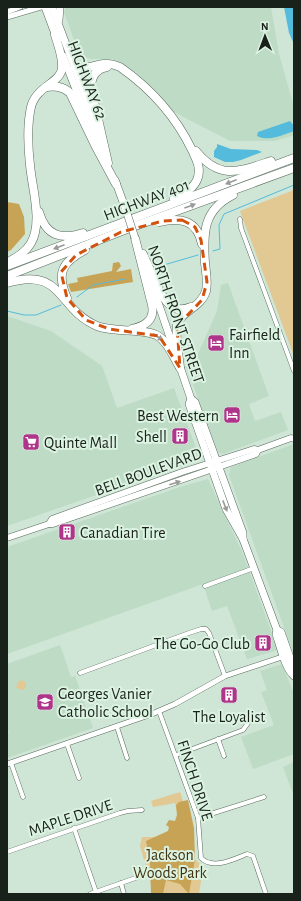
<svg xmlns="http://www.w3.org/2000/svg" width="301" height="901" font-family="'Alegreya Sans',sans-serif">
<rect width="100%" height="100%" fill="#cfe5d5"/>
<g fill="#bedbc6">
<polygon points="66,7 271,7 279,54 294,107 294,135 275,141 230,141 174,112 154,90 123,64 112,59 90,59 79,54 64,12"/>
<polygon points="228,283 269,396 249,404 255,421 281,412 288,430 223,454 218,452 186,366 194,363 217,311 221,285"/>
<polygon points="7,316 51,331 102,366 117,408 174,388 199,456 197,460 7,526"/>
<polygon points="294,444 294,655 229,475 231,467"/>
<polygon points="208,479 243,554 278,650 247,659 227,606 212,611 203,584 7,654 7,547 180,487"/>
<polygon points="60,645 71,677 75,676 93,728 7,758 7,733 9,733 7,727 7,664"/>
<polygon points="282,664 294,694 294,754 253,769 241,737 274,725 261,692 267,690 260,671"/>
<polygon points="294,762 294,796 283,767"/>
</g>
<g fill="#e2c893">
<polygon points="294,190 294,356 240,211"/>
<polygon points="22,680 26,683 26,688 23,690 16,688 18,682"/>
<polygon points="180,792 190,821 195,859 203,867 199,894 154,894 140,846 142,837 166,837 178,816 175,803 153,807 151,801"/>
</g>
<g fill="#c7a355">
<polygon points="7,202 19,204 24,217 25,234 11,250 7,252"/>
<polygon points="119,262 121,266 116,272 131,269 133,282 71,292 68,284 78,282 77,278 112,271 113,263"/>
<polygon points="188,800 194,828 195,859 189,894 180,884 166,880 163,894 151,894 150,860 146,841 168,831 169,827 166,825 169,820 175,821 177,815 176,805 179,802"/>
</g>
<g fill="#54bbdc">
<polygon points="284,7 294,7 294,44 289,33"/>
<path d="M290,121L294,126V131C283,135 268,142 257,136L258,132Z"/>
<polygon points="217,144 231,149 257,150 262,152 241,160 233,162 225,162 214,157 214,151 217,147"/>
</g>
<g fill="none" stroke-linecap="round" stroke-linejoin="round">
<g stroke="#54bbdc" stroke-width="1">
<polyline points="213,251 220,249 219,225 224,214 294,185"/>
<polyline points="157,267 198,255"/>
<polyline points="77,297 93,285 125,279"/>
<polyline points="7,311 24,315 36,315 61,305"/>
</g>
<defs>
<g id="minor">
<polyline points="240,219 241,228 294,371"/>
<polyline points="205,586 254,568"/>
<polyline points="80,673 189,633 201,629 206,629 209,633 225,676"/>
<path d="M159,711L198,818L201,858C213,870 234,859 247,854L253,856L266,894"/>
<polyline points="117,727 127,758"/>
<polyline points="218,739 224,756"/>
<polyline points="67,744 79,778"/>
<polyline points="176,755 243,730 248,723"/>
<polyline points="11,763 23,797"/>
<polyline points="198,818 264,797"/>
<polyline points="74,828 96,892"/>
<polyline points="7,852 120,813 128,811 142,810"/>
<polyline points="121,883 124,894"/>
<polyline points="90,894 144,875"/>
</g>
<g id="tertiary">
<polyline points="7,12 20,7"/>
<polyline points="7,17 41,7"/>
<polyline points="7,764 152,714 175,704 225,676 285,656"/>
</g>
<g id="secondary">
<polyline points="49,524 52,519 182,472 254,449 258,450"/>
<polyline points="7,538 49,524 53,524 256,454 258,450 291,438 294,439"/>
</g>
<g id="primary">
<polyline points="45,7 57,39"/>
<polyline points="52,7 97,127"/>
<polyline points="59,20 60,7"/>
<polyline points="63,56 87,118 104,153"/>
<polyline points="115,180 126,210"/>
<polyline points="148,273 191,399 195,402 243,533 243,539"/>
<path d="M191,399L189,404L226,509L243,539L277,630L276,634C280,645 285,669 294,676"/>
<polyline points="277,630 281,632 294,669"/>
</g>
<g id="motorway">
<path d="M107,67C95,69 91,77 91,88L108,163"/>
<path d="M75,68C92,71 101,58 120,67C150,88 176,117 192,150C196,159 201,167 198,177C195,188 184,194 174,199"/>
<path d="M46,87C55,86 63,86 70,93L95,145L116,184"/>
<path d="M196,151C220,181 240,171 271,161"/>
<path d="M39,212C46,236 61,240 83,233"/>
<path d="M159,222C181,217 197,220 202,244"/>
<path d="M143,254C147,263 151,272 155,281C162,296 170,316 191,307"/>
<path d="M8,262C17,257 26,252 31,243C43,222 32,188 30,165C28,147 27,125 31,107C36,86 61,83 62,68C63,57 58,45 55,35"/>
<polyline points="7,266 294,158"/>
<polyline points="7,276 127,229 294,168"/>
<path d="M7,283C63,266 57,309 97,326C115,333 145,328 158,336C168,342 173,356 179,366"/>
<path d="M67,298C56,273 62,262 85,250"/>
<path d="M132,329C145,326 155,320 152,305L135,238"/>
<path d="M180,368C179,357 175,335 177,325C180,311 201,308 206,291C208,282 206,272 205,263C203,233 203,210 233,195"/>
</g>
</defs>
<use href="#minor" stroke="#586b5d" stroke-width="5"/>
<use href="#tertiary" stroke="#586b5d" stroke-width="6"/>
<use href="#secondary" stroke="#586b5d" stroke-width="7"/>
<use href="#primary" stroke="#586b5d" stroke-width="8"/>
<use href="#motorway" stroke="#586b5d" stroke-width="9"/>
<use href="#minor" stroke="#fff" stroke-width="4"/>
<use href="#tertiary" stroke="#fff" stroke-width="5"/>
<use href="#secondary" stroke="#fff" stroke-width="6"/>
<use href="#primary" stroke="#fff" stroke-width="7"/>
<use href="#motorway" stroke="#fff" stroke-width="8"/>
<defs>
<polyline id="primary-bridge" points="126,210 135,238"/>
</defs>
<use href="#primary-bridge" stroke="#586b5d" stroke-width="8" stroke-linecap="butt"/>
<use href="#primary-bridge" stroke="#fff" stroke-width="7"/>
</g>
<defs><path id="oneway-solid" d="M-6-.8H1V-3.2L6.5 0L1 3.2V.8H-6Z"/></defs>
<g fill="#989b98">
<use href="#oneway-solid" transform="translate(231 182) rotate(159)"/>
<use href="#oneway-solid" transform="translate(190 206) rotate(-20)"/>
<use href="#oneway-solid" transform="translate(59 247) rotate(159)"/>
<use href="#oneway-solid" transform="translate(158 337) rotate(33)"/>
<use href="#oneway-solid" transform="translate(175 483) rotate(-17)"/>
<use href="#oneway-solid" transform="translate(225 506) rotate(69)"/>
</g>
<path fill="none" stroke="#d3530e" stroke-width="3" stroke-dasharray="8 5" stroke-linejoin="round" d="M182,220L195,227L201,240L207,282L202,300L177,326L180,368L159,336L109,329L86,320L67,298L61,272L76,255L121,232L163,221Z"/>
<defs>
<symbol id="hotel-square" viewBox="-11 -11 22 22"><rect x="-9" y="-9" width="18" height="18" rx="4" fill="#ae358a" stroke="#dcf3e2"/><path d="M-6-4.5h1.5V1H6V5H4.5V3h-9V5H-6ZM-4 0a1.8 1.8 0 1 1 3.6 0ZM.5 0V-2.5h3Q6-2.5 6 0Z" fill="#fff"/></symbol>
<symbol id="building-square" viewBox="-11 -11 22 22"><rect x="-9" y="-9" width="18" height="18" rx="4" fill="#ae358a" stroke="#dcf3e2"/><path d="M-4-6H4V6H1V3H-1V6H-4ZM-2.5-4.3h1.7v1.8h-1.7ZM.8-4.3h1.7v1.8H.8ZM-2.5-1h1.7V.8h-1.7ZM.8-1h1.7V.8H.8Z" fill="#fff"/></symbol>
<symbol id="supermarket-square" viewBox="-11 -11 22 22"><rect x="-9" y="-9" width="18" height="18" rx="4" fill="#ae358a" stroke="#dcf3e2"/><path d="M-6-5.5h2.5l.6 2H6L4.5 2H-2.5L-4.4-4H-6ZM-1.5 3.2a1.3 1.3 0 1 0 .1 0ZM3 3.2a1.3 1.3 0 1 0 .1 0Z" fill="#fff"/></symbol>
<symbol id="school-square" viewBox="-11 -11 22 22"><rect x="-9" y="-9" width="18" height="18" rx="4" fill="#ae358a" stroke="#dcf3e2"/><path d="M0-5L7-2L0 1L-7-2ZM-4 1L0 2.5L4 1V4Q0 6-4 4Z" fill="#fff"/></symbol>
</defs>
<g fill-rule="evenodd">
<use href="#hotel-square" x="206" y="333" width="20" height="20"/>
<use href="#hotel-square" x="222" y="405" width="20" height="20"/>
<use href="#building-square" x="170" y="426" width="20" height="20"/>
<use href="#supermarket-square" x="21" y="432" width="20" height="20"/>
<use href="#building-square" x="57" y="522" width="20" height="20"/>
<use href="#building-square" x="253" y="633" width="20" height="20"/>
<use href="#building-square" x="219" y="685" width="20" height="20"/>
<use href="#school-square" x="35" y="692" width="20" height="20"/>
</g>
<g text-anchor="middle" stroke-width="4" stroke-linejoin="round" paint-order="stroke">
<g font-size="16" fill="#19211b" stroke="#dcf3e2">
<text transform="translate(88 80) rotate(69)" y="6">HIGHWAY 62</text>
<text transform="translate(146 199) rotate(-21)" y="6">HIGHWAY 401</text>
<text transform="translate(177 314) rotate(71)" y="6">NORTH FRONT STREET</text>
<text transform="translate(148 471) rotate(-20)" y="6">BELL BOULEVARD</text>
<text transform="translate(196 780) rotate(72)" y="6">FINCH DRIVE</text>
<text transform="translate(70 817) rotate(-18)" y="6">MAPLE DRIVE</text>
</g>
<g font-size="16" fill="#19211b" stroke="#dcf3e2" text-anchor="start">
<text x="229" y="340">Fairfield<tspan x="229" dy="18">Inn</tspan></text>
<text x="219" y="421" text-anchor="end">Best Western</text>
<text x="167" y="442" text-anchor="end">Shell</text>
<text x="44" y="448">Quinte Mall</text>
<text x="80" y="538">Canadian Tire</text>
<text x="250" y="649" text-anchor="end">The Go-Go Club</text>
<text x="58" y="699">Georges Vanier<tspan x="58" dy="18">Catholic School</tspan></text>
<text x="229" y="722" text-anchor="middle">The Loyalist</text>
</g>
<g font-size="16" fill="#413210" stroke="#dcf3e2">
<text x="170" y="860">Jackson<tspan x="170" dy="18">Woods Park</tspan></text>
</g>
</g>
<rect width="301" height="901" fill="none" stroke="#19211b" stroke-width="16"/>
<g transform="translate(265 36) rotate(359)" stroke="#dcf3e2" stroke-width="3" paint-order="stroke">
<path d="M0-3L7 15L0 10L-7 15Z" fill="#19211b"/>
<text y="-6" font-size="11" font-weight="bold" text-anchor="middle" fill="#19211b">N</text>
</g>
</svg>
